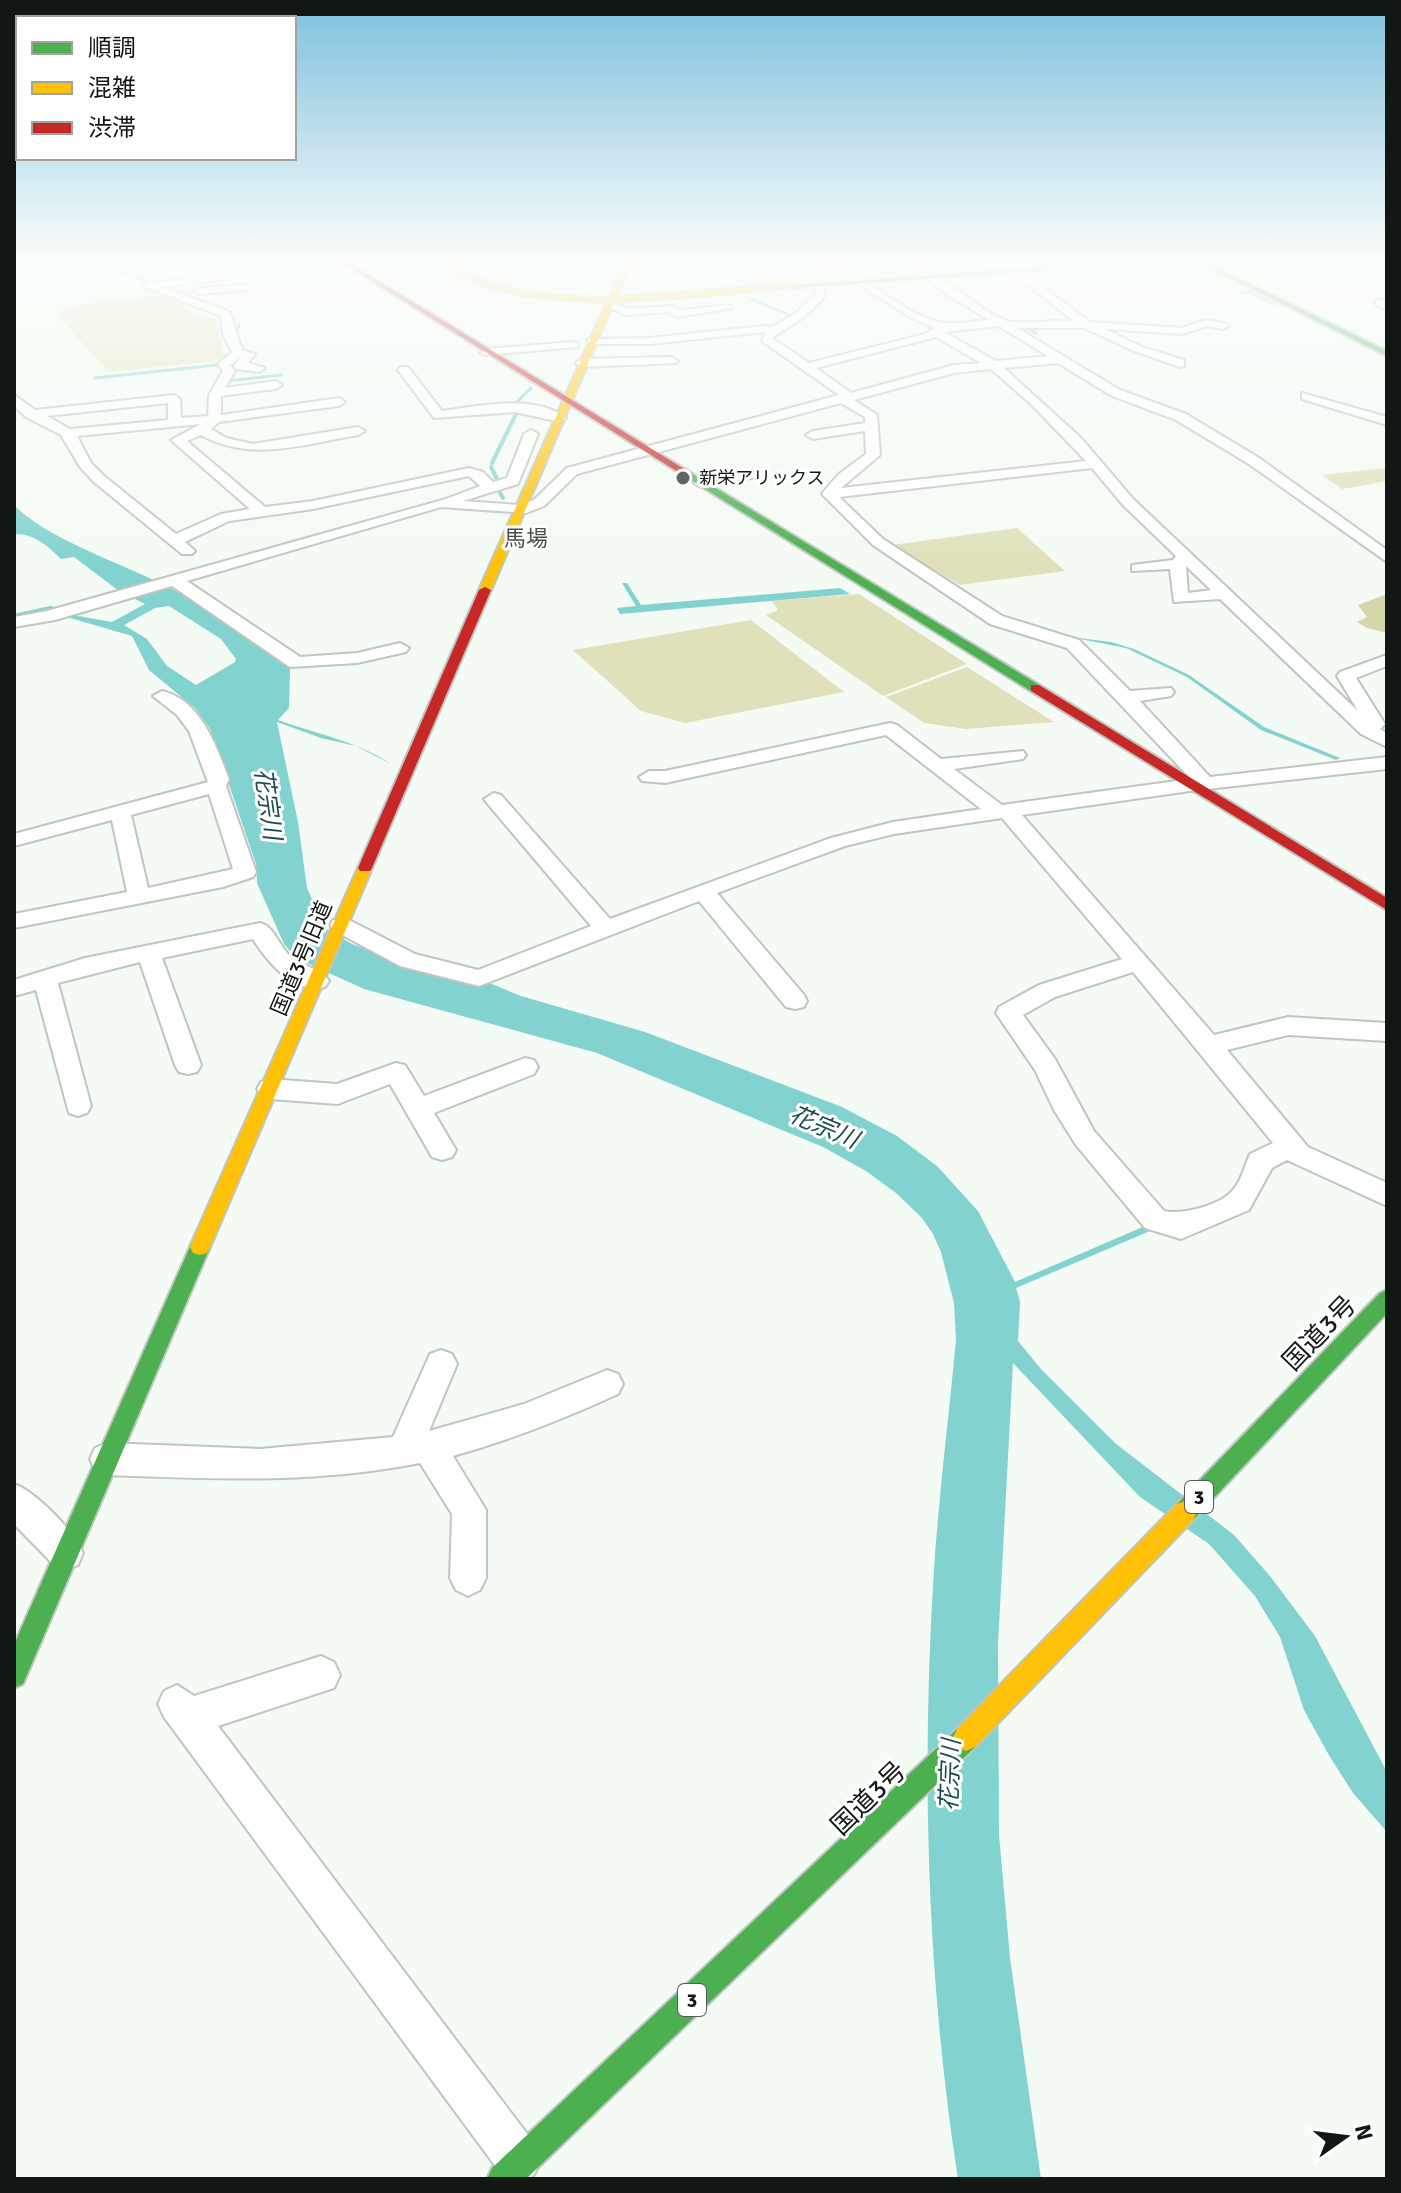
<svg xmlns="http://www.w3.org/2000/svg" width="1401" height="2193" font-family="Signika,'Noto Sans JP',sans-serif">
<rect width="100%" height="100%" fill="#f4faf4"/>
<polygon fill="#eafaec" points="144,284 221,315 231,352 235,353 221,364 16,388 14,385 14,289 34,288 45,298"/>
<g fill="#e0e1ba">
<path d="M156,296C178,296 193,319 214,318L225,355L215,361L109,372L55,313L91,303Z"/>
<polygon points="1387,468 1387,481 1342,489 1322,475"/>
<polygon points="1017,528 1065,571 960,585 892,545"/>
<polygon points="859,594 967,664 883,696 766,615 778,610 772,601"/>
<polygon points="751,620 844,692 685,723 641,711 573,650"/>
<polygon points="967,667 1054,722 966,729 924,723 886,697"/>
</g>
<polygon fill="#d6d7a9" points="1387,594 1387,633 1367,628 1357,622 1367,617 1358,605"/>
<g fill="#82d2cf" fill-rule="evenodd">
<path d="M14,505C48,540 127,565 172,589C214,610 253,640 290,669L289,708L278,720C319,735 354,740 391,764L356,746L321,738L277,722L298,822L307,888L325,928L352,944L403,962L487,982L521,996L645,1032L842,1107L897,1136L937,1166L978,1211L1015,1282L1145,1226L1150,1231L1016,1288L1020,1302L1018,1341L1041,1369L1115,1443L1234,1535L1270,1576L1315,1636L1387,1772V1832L1353,1793L1330,1757L1304,1710L1280,1637L1255,1596L1209,1544L1140,1497L1013,1363L998,1644L999,1835L1010,1958L1041,2179H958C927,1979 921,1771 934,1569C939,1492 949,1416 956,1340L954,1303L941,1252L933,1234L922,1218L896,1193L866,1171L823,1147L597,1053L364,989L296,958L284,944L257,883L256,864L210,729L196,709L149,670L132,636L63,616L67,614L112,622L145,604L119,591L74,557L61,559C49,547 34,533 14,534ZM169,606L221,639L236,659L235,662L196,685L167,666L147,639L124,625L155,608Z"/>
<polygon points="622,583 627,583 641,605 840,588 850,594 620,614 617,608 636,606"/>
<polygon points="1070,637 1111,642 1134,649 1189,675 1264,727 1340,758 1336,760 1261,730 1187,677 1126,648"/>
</g>
<g fill="none" stroke-linecap="round" stroke-linejoin="round">
<g stroke="#82d2cf" stroke-width="3">
<polyline points="112,268 144,280"/>
<polyline points="1241,293 1249,292 1273,304"/>
<polyline points="751,299 792,316 785,319"/>
<polyline points="1022,327 1036,333"/>
<polyline points="238,329 239,324"/>
<polyline points="229,375 228,381 281,375"/>
<polyline points="95,378 217,365"/>
<polyline points="517,412 517,402 531,388"/>
</g>
<g stroke="#82d2cf" stroke-width="4">
<polyline points="492,463 518,410"/>
<polyline points="491,467 499,483"/>
<polyline points="498,489 503,498"/>
</g>
<polyline stroke="#82d2cf" stroke-width="6" points="14,617 51,609"/>
<defs>
<g id="street">
<polygon points="73,259 87,259 92,262 87,265"/>
<path d="M799,259C855,257 889,309 939,322C953,326 974,321 989,320L948,295L903,259C927,259 976,310 1005,320C1020,326 1056,319 1074,321L994,259H1005L1090,322L1181,328L1206,320L1227,324L1229,326L1223,329L1207,326L1182,334L1105,329L1142,347L1184,360V366L1180,367L1134,351L1084,328H1017L1120,390L1186,414L1259,458L1387,550V562L1249,464L1176,420L1112,396L1058,363L1004,368L1081,438L1133,499L1358,711L1337,676L1340,672L1387,655V666L1356,678L1385,724L1380,729L1387,733V747L1361,734L1220,599L1174,602L1170,569L1132,571V565L1173,560L1176,556L1123,505L1092,468L839,497L883,539L1002,616L1079,640L1130,691L1171,688L1174,692L1171,696L1140,701L1210,777L1387,757V769L1190,791L1022,815L1214,1035L1288,1017L1387,1023V1041L1288,1035L1227,1050L1308,1147L1387,1183V1206L1287,1160L1272,1168L1249,1210L1181,1239L1145,1228L1076,1145L1054,1110L1035,1070L996,1013L999,1007L1039,985L1122,959L1002,818L894,834L845,846L717,893L804,995L807,1001L804,1007L795,1009L786,1007L699,901L479,986L400,966L333,930L330,925L333,920H349L415,954L478,970L591,926L487,803L484,799L494,793L501,795L610,919L831,838L893,822L981,809L886,735L665,783L642,781L639,777L649,771H665L890,723L897,725L941,759L1023,751L1026,755L1023,759L954,769L1002,805L1191,779L1067,648L990,624L873,545L822,494L824,491L839,474L866,454L865,431L813,439L806,435L813,431L865,423V417L841,403L577,474L544,506L526,513L441,507L187,581L300,657L357,653L400,643L409,648L406,652L357,663L290,667L172,586L55,620L14,627V617L47,611L446,499L480,486L469,476L313,509L229,521L185,542L195,551L192,554H182L94,482L80,467L61,435L26,417L14,406V395L35,410L174,395L180,399L181,418L208,416L209,395L223,371L218,364L232,352L223,334L221,316L145,287V283L219,276L224,279L163,287L230,312L242,350L255,354L248,363L265,368L259,372L236,369L234,366L241,357L230,365L235,371L225,388L276,381L282,385L276,389L221,396V415L339,398L345,402L339,406L219,422L211,429L226,438L253,444L358,427L365,431L358,435C305,444 251,463 201,435L187,441L265,507L313,501L469,468L483,472L493,482L507,478L524,434L531,430L538,434L518,484L463,501L519,505L534,500L567,468L839,395L762,341L765,332L650,344H592L588,343V339L650,338L765,326L770,328L796,313L816,294L813,285L818,282L823,285L825,297L804,317L772,338L809,363L925,334L934,328L910,317L849,278ZM998,326L1002,328L1048,356L996,361L944,332ZM936,337L981,363L954,365L851,393L816,368ZM991,369L1031,404L1086,461L841,488L880,455L877,415L854,400L954,373ZM168,403V420L70,429L47,416ZM201,424L171,440L250,509L221,514L176,534L104,476L91,463L77,436ZM1186,566L1211,590L1188,593ZM1133,972L1273,1143L1250,1154C1244,1167 1241,1184 1229,1194C1216,1206 1181,1215 1164,1211L1094,1131L1055,1059L1023,1015L1055,997Z"/>
<polygon points="243,285 247,286 247,290 199,294 194,291 199,288"/>
<polygon points="1380,300 1387,300 1387,309 1376,305 1376,301"/>
<polygon points="609,301 628,309 672,306 680,310 728,305 733,308 677,317 669,312 627,315 605,306 604,304"/>
<polygon points="574,342 578,343 578,347 486,355 480,352 486,349"/>
<polygon points="672,357 678,361 676,363 582,367 576,363 582,359"/>
<path d="M400,367H408L442,411C479,406 535,393 566,418L560,422L515,412L434,418L398,370Z"/>
<polygon points="1302,393 1387,417 1387,425 1302,399"/>
<polygon points="752,470 759,474 757,477 701,487 694,483 701,479"/>
<path d="M162,691C201,700 216,746 229,779L226,786L256,872L253,877L223,887L14,928V914L127,892L112,820L14,846V834L208,782L189,731L177,715L153,696ZM209,794L233,869L148,888L131,815Z"/>
<path d="M260,923C274,926 279,946 290,956C301,966 322,969 329,981L325,987C295,995 267,962 253,939L162,958L201,1065L197,1072L188,1074L179,1072L175,1065L140,962L58,983L91,1106L87,1113L78,1116L69,1113L36,990L14,996V980L85,958Z"/>
<polygon points="525,1058 534,1060 538,1067 534,1074 434,1113 456,1150 452,1157 442,1160 432,1157 390,1084 338,1104 270,1099 261,1096 257,1089 261,1082 270,1079 337,1084 396,1063 405,1065 424,1096"/>
<path d="M441,1350L452,1354L457,1364L429,1431L524,1404L607,1370L618,1374L623,1384L618,1394C564,1419 510,1440 453,1456L486,1510V1578L480,1590L468,1596L456,1590L450,1578L452,1514L420,1463C315,1484 213,1479 107,1475L95,1470L90,1459L95,1448L107,1443L260,1449L393,1437L430,1354Z"/>
<path d="M14,1484C36,1492 74,1531 83,1553L78,1565L66,1570L54,1565L14,1524Z"/>
<polygon points="321,1656 334,1662 340,1675 334,1688 218,1726 534,2143 541,2159 534,2175 526,2179 502,2175 164,1717 158,1704 164,1691 177,1685 194,1696"/>
</g>
<g id="fast">
<polygon points="1159,259 1188,259 792,288 788,286"/>
<polygon points="1191,259 1199,259 1387,351 1387,356"/>
<polygon points="681,467 1039,685 1041,688 1031,691 678,472 678,468"/>
<polygon points="200,1239 207,1241 210,1247 23,1684 14,1688 14,1645 190,1247 193,1241"/>
<polygon points="1387,1290 1387,1313 1193,1520 1185,1523 1177,1520 1173,1512 1177,1504 1380,1293"/>
<polygon points="966,1725 975,1729 979,1738 975,1747 526,2179 487,2179 492,2168 957,1729"/>
</g>
<g id="slow">
<path d="M435,259H443L477,278L517,290L561,296L609,298L626,259H632L616,297L792,284L796,286L705,296L614,302L491,590L485,593L479,590L607,302C549,300 481,297 435,259Z"/>
<polygon points="365,863 372,868 210,1247 207,1253 200,1255 193,1253 190,1247 358,868"/>
<polygon points="1185,1501 1193,1504 1197,1512 1193,1520 975,1747 966,1751 957,1747 953,1738 957,1729 1177,1504"/>
</g>
<g id="jam">
<polygon points="336,259 343,259 686,470 678,472"/>
<polygon points="485,587 491,590 372,868 370,871 360,871 358,868 479,590"/>
<polygon points="1031,685 1039,685 1387,898 1387,910 1031,691"/>
</g>
</defs>
<use href="#street" stroke="#bfc5c0" stroke-width="4"/>
<use href="#fast" stroke="#bfc5c0" stroke-width="4"/>
<use href="#slow" stroke="#bfc5c0" stroke-width="4"/>
<use href="#jam" stroke="#bfc5c0" stroke-width="4"/>
<use href="#street" fill="#fdfefd" fill-rule="evenodd"/>
<use href="#fast" fill="#4caf50" fill-rule="evenodd"/>
<use href="#slow" fill="#ffc107" fill-rule="evenodd"/>
<use href="#jam" fill="#c62828" fill-rule="evenodd"/>
</g>
<linearGradient id="sky" x2="0" y2="1"><stop stop-color="#7fc0de"/><stop offset="0.46" stop-color="#fafdfa"/><stop offset="1" stop-color="#fafdfa" stop-opacity="0"/></linearGradient>
<rect width="1401" height="566" fill="url(#sky)"/>
<circle fill="#606661" stroke="#fff" stroke-width="3" cx="683" cy="478" r="8"/>
<g text-anchor="middle" stroke-width="6" stroke-linejoin="round" paint-order="stroke">
<g font-size="18" fill="#111712" stroke="#fff" text-anchor="start">
<text x="699" y="484">新栄アリックス</text>
</g>
<g fill="#fff" stroke="#585d59" stroke-width="2">
<rect x="1185" y="1481" width="28" height="32" rx="6"/>
<rect x="678" y="1984" width="28" height="32" rx="6"/>
</g>
<g font-size="20" font-weight="bold" fill="#111712">
<text x="1199" y="1504">3</text>
<text x="692" y="2007">3</text>
</g>
<g font-size="22" fill="#465448" stroke="#fff">
<text x="526" y="546">馬場</text>
</g>
<g font-size="22" fill="#111712" stroke="#fff">
<text transform="translate(301 958) rotate(-67)" y="8">国道3号旧道</text>
</g>
<g font-size="24" font-style="italic" fill="#1c4d4c" stroke="#fff">
<text transform="translate(268 804) rotate(82)" y="8">花宗川</text>
<text transform="translate(824 1127) rotate(23)" y="8">花宗川</text>
<text transform="translate(950 1775) rotate(-88)" y="8">花宗川</text>
</g>
<g font-size="26" fill="#111712" stroke="#fff">
<text transform="translate(1319 1333) rotate(-46)" y="9">国道3号</text>
<text transform="translate(868 1798) rotate(-44)" y="9">国道3号</text>
</g>
</g>
<rect width="1401" height="2193" fill="none" stroke="#111712" stroke-width="32"/>
<rect x="16" y="16" width="280" height="144" fill="#ffffff" stroke="#a0a2a0" stroke-width="2"/>
<rect x="32" y="42" width="40" height="12" fill="#4caf50" stroke="#a0a2a0" stroke-width="2"/>
<text x="88" y="56" font-size="24" fill="#111712">順調</text>
<rect x="32" y="82" width="40" height="12" fill="#ffc107" stroke="#a0a2a0" stroke-width="2"/>
<text x="88" y="96" font-size="24" fill="#111712">混雑</text>
<rect x="32" y="122" width="40" height="12" fill="#c62828" stroke="#a0a2a0" stroke-width="2"/>
<text x="88" y="136" font-size="24" fill="#111712">渋滞</text>
<g transform="translate(1345 2137) rotate(76)" stroke="#ffffff" stroke-width="6" paint-order="stroke">
<path d="M0-6L14 30L0 20L-14 30Z" fill="#111712"/>
<text y="-12" font-size="22" font-weight="bold" text-anchor="middle" fill="#111712">N</text>
</g>
</svg>
